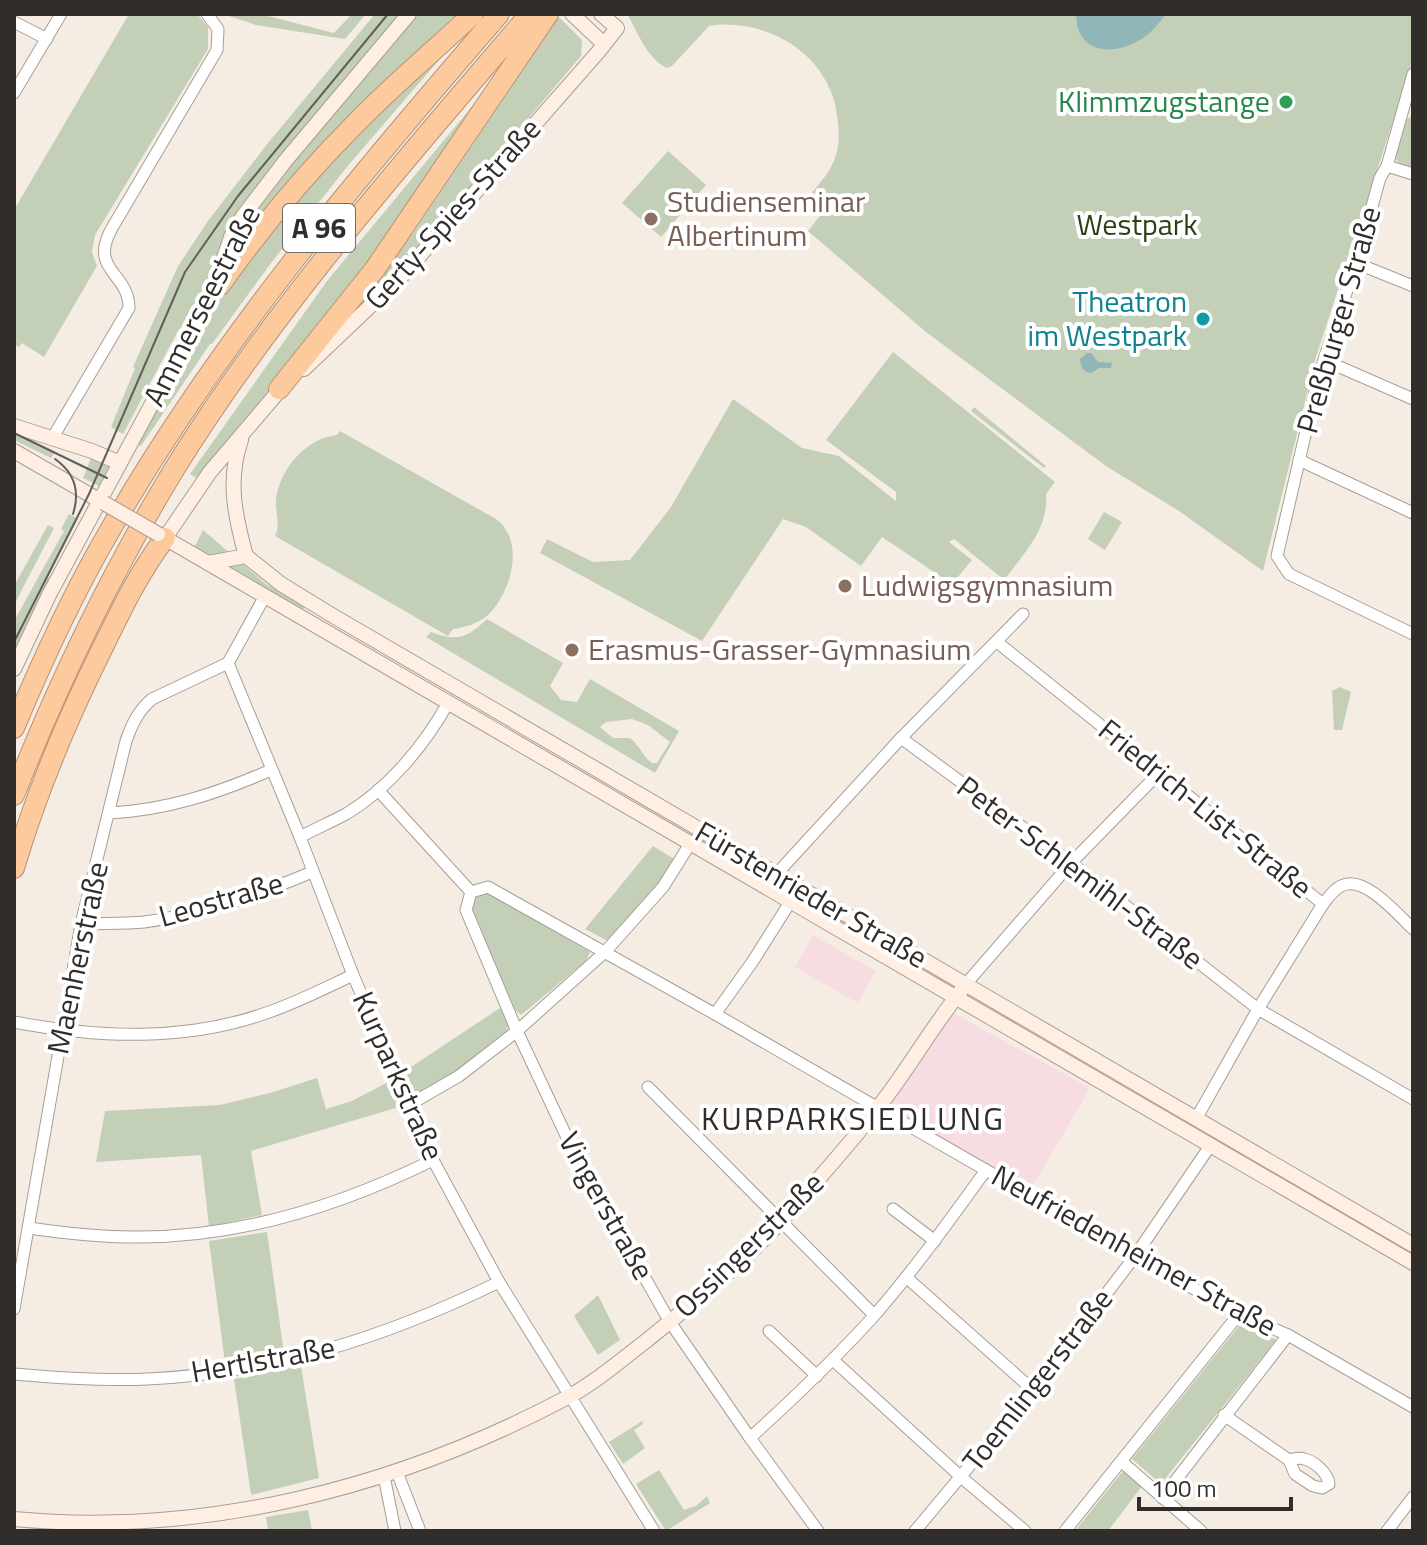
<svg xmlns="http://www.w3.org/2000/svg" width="1427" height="1545" font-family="'Titillium Web',sans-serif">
<rect width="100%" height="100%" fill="#f5ede4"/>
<g fill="#f7dde1">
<polygon points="813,935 876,971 858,1003 795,967"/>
<polygon points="950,1011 1090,1088 1029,1193 883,1109"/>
</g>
<g fill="#c3cfb6" fill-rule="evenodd">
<polygon points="129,14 197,14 208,27 208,49 95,235 92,252 97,266 44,357 22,343 19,347 14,344 14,210"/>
<polygon points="223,14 260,14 334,33 352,14 366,14 345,39 256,25"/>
<polygon points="375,14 400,14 292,142 234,218 221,244 208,291 192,315 178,331 123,434 111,427 135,368 133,367 178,266 208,221 268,143"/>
<polygon points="417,14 463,14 455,22 452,18 337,128 275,198 230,256 246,220 289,164"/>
<path d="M627,14H1413V60L1316,357L1263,571L1179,511L1106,466L926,332L808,231L823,212L809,196C819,184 832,170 836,155C839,146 839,133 838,124C835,61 776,20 715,25L709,26L672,66L667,68C648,60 637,31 627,14Z"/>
<polygon points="559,17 582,40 581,56 425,241 344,322 413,233"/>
<polygon points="445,53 346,168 271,263 212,344 210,344 141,446 137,444 193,338 231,277 346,141"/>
<polygon points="494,80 329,318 196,478 190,474 327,281"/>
<polygon points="1410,117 1413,117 1413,168 1400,164 1394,157 1402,123"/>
<polygon points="668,151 706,185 661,237 622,203"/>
<path d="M893,352L1055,482L1046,494C1049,529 1024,553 1004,580L954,539L949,542L972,560L952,584L882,537L861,566L806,527L783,519L702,641L540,553L547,539L593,562L630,560L671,507L733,399L802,448L839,456L896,501V492L826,440Z"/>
<polygon points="974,407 1046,466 1044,468 971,411"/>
<polygon points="14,431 55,452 51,458 14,440"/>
<path d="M340,431L496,519C526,541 511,593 488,615C477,624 466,627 453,629L448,636L275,536C281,524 275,512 276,499C280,469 306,438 337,435Z"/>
<polygon points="91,458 109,467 99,486 83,478"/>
<polygon points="1104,512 1122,522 1105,550 1088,539"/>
<polygon points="69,514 78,519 48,577 50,579 14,653 14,621 64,531 61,529"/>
<polygon points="48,525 54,528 14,605 14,586"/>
<polygon points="203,530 266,584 305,606 302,611 194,548"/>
<path d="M487,619L563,663L550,686L561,700L577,702L590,679L679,731L655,773L426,637L431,632C457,642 467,638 487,619ZM632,719L648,725L670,742L657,763H652C642,756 641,747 630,738H613L600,727L606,722Z"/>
<polygon points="1340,687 1351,692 1342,730 1334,730 1332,691"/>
<polygon points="653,846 674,859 659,885 612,938 606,940 585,929"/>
<polygon points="488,891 590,952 586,961 521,1015 515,1010 471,910 476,896"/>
<path d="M500,1008C503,1014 510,1024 507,1032C502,1047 431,1088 415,1098L410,1097L399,1075Z"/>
<polygon points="317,1078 326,1109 352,1101 392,1080 399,1107 251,1151 262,1215 209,1227 201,1155 96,1162 105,1111 220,1105 270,1093"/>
<polygon points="267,1232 284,1353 225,1362 209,1241"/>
<polygon points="598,1295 620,1340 598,1355 574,1316"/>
<polygon points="1243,1321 1276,1340 1161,1484 1132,1459"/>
<polygon points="301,1366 319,1478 251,1495 234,1379"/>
<polygon points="642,1421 643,1424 634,1430 645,1448 623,1464 609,1442"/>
<polygon points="659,1470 684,1510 696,1506 707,1496 710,1503 666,1531 636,1484"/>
<polygon points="1123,1471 1142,1486 1108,1531 1075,1531"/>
<polygon points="308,1510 312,1531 268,1531 266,1517"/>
</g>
<g fill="#91b6b9">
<path d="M1076,14H1166C1160,22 1152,32 1143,38C1115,56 1077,56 1076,14Z"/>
<path d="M1087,353H1091L1098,362L1112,363L1111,368H1099L1091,373C1083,372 1081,367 1080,359Z"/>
</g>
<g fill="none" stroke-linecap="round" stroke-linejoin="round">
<defs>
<g id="street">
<polyline points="14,22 47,39"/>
<polyline points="1413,74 1387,166 1380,178 1356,263 1319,375 1277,556 1289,574 1413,634"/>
<polyline points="14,93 61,14"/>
<polyline points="1387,166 1413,174"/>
<polyline points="1356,263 1413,286"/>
<polyline points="1326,361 1413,399"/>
<path d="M53,437L129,308C129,272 88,271 112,228L217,50L218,29L207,14"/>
<polyline points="1299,460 1413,513"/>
<polyline points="997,642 1323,904"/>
<polyline points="228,663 300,837 353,975 433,1160 499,1282 654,1531"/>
<polyline points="228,663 265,596"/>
<polyline points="901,738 1071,863 1258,1009 1413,1099"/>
<polyline points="378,790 471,892"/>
<path d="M109,813C168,810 218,793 271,770"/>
<path d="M300,837C315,829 331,822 346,814C388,789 424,746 448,703"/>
<polyline points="767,888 783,867 901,738 1023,614"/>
<polyline points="471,892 488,887 715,1014 1135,1256 1239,1314 1288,1335 1413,1407"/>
<polyline points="471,892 466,910 517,1031 570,1144 612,1220 670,1322 750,1438 818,1531"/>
<path d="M81,924C102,923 123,924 144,922C203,914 258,895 312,872"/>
<polyline points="965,985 1071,863 1160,772"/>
<polyline points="715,1014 753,961 799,888"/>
<path d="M14,1022C99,1038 186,1042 269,1012C298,1002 325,988 353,975"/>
<polyline points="648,1087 874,1315"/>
<polyline points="409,1105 459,1076 517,1031 605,952 663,887 690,844"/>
<path d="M1196,1119L1258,1009L1323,904C1328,898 1333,890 1341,886C1364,874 1397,914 1413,929"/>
<polyline points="893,1209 935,1241"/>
<path d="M29,1228C64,1233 98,1237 133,1237C238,1238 340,1206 433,1160"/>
<polyline points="906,1277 1033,1390"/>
<path d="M14,1309L81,924L126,741C132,724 138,711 152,699L228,663"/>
<polyline points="769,1331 817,1376"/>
<polyline points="833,1360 961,1477 1025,1531"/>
<path d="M14,1374C59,1378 104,1381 148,1379C275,1373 386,1337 499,1282"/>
<path d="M1224,1415L1289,1460L1295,1474L1313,1486L1322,1488L1329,1484C1328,1473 1314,1461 1304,1459C1299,1457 1294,1459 1289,1460"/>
<path d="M750,1438C793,1399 834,1360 873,1317C914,1270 950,1220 986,1170"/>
<polyline points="1122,1462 1201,1531"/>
<polyline points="397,1472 420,1531"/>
<polyline points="384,1476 395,1531"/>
<polyline points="1162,1498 1288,1335"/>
<polyline points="915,1531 1033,1390 1135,1256 1210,1146"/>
<polyline points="1065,1531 1239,1314"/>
<polyline points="1387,1531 1413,1497"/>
</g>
<g id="secondary">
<polyline points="572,14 604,44"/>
<polyline points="304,369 402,276 599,51 617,28 601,14"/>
<polyline points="14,426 92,451 120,463"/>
<path d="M241,440C227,481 235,516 246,556"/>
<polyline points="14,451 104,503"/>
<polyline points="158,534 1413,1263"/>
<polyline points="165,538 210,472 285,384"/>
<polyline points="208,563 246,556 281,584 335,617 1413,1245"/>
<polyline points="14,669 49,595 196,322 220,285 222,264 231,237 243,216 286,160 409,14"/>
<path d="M14,1519C205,1537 399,1487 568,1397C596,1382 621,1360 646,1341C693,1303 741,1265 782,1220C814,1184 847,1148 876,1110C907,1072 930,1029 961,991"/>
</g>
<g id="highway">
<path d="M220,285C261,227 306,173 357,122C394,84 435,50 473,14"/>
<polyline points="279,389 375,269 548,14"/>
<path d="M14,728C42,661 72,595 109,532C217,343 357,178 499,14"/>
<path d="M14,795C59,681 111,573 175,468C275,307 407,158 530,14"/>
<path d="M14,868C37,791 68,717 104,645C122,608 140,571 165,538"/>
</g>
</defs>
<use href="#street" stroke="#a69e97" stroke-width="13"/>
<use href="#secondary" stroke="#a69e97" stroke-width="16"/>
<use href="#highway" stroke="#b69375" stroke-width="22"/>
<use href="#street" stroke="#fff" stroke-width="11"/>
<use href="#secondary" stroke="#feefe2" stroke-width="14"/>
<use href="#highway" stroke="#fdca9e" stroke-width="20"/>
<g stroke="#635e5a" stroke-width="2">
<polyline points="14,433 107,478"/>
<path d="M55,459C75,473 80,492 73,514"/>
<polyline points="14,642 89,494 185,272 238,196 388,14"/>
</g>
<defs>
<polyline id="secondary-bridge" points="104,503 158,534"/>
</defs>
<use href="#secondary-bridge" stroke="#a69e97" stroke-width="16" stroke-linecap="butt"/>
<use href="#secondary-bridge" stroke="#feefe2" stroke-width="14"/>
</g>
<circle fill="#2e9e5b" stroke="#fff" stroke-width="3" cx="1286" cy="102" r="8"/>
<g fill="#8d6e63" stroke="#fff" stroke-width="3">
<circle cx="651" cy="219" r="8"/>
<circle cx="845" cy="586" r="8"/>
<circle cx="572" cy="650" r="8"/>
</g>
<circle fill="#0f9aa8" stroke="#fff" stroke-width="3" cx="1203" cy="319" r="8"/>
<g text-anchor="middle" stroke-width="8" stroke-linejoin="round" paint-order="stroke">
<rect fill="#fff" stroke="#6f6c6a" stroke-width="2" x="283" y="204" width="72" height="48" rx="6"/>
<g font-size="28" font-weight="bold" fill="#312d2a">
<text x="319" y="238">A 96</text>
</g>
<g font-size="30" fill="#27864d" stroke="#fff" text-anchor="end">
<text x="1270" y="112">Klimmzugstange</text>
</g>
<g font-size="30" fill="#785e54" stroke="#fff" text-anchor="start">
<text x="667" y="212">Studienseminar<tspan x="667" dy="34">Albertinum</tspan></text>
<text x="861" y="596">Ludwigsgymnasium</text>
<text x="588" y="660">Erasmus-Grasser-Gymnasium</text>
</g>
<g font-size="30" fill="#312d2a" stroke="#fff">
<text transform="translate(453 214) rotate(-48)" y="10">Gerty-Spies-Straße</text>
<text transform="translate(202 306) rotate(-63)" y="10">Ammerseestraße</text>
<text transform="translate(1339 320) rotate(-74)" y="10">Preßburger Straße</text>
<text transform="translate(1205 809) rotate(39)" y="10">Friedrich-List-Straße</text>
<text transform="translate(1080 873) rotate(37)" y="10">Peter-Schlemihl-Straße</text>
<text transform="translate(811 895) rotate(30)" y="10">Fürstenrieder Straße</text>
<text transform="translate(221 900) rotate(-16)" y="10">Leostraße</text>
<text transform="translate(78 958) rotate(-78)" y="10">Maenherstraße</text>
<text transform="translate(398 1076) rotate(66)" y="10">Kurparkstraße</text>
<text transform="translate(606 1206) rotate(61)" y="10">Vingerstraße</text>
<text transform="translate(749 1245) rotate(-44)" y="10">Ossingerstraße</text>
<text transform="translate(1134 1251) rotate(29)" y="10">Neufriedenheimer Straße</text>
<text transform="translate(263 1360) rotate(-10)" y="10">Hertlstraße</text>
<text transform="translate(1038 1380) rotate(-52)" y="10">Toemlingerstraße</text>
</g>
<g font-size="30" fill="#2e4014" stroke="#fff">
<text x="1137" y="235">Westpark</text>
</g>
<g font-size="30" fill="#0d838f" stroke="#fff" text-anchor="end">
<text x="1187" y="312">Theatron<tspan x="1187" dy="34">im Westpark</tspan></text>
</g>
<g font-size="32" letter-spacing="2" fill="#312d2a" stroke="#fff">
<text x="853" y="1130">KURPARKSIEDLUNG</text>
</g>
</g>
<rect width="1427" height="1545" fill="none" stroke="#312d2a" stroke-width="32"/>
<path d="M1139 1497v12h152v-12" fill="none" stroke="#312d2a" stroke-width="4"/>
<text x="1151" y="1497" font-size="24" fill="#312d2a" stroke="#ffffff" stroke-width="6" paint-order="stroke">100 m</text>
</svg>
